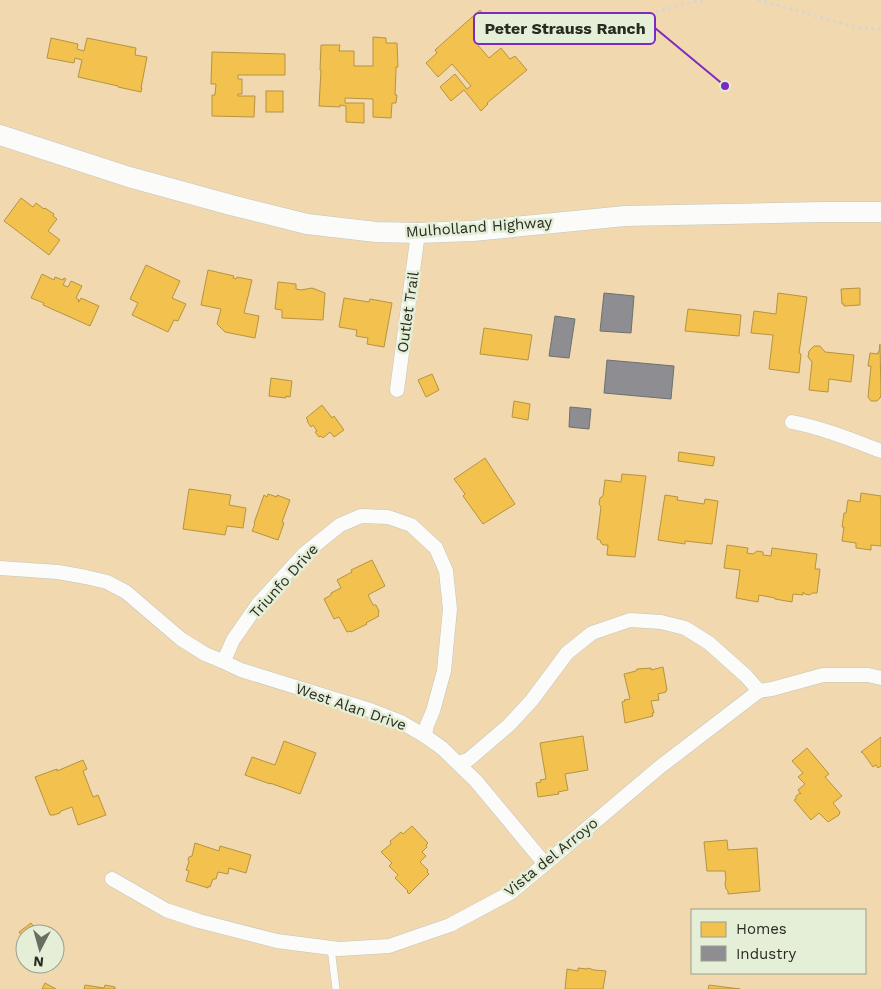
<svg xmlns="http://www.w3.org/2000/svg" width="881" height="989" font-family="'Work Sans',sans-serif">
<rect width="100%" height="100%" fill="#e4e9dc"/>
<path fill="#f1d8af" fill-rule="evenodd" d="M0,0H881V989H0ZM692,910H865V973H692ZM25,934H55V964H25Z"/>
<g fill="#f2c14e" stroke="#b59441">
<polygon points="480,10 487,18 490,15 499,25 477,44 489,58 501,48 510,59 515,56 527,70 487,103 488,104 481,111 464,90 451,101 440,87 455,74 467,89 471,86 452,64 438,77 426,63 437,53 435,50"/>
<polygon points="373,37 386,38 386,43 397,43 398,67 396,67 396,71 395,95 397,95 396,103 392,103 391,118 373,117 373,99 345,98 345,103 364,103 364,123 346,122 346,106 340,105 340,107 319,106 321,70 320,70 321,45 340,45 339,51 354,51 354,66 373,66"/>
<polygon points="51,38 78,44 77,49 84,51 87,38 136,48 135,55 147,57 141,88 142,88 141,92 118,87 118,86 78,77 82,60 75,58 74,63 47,58"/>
<polygon points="212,52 285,54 285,75 238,75 238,79 242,79 242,94 238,94 238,96 255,96 254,117 212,116 212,95 215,95 216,84 211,84"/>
<rect x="266" y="91" width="17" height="21"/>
<polygon points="21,198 33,207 36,203 44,209 45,208 54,214 53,216 57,219 48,231 60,240 49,255 4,221"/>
<polygon points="146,265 180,281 172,298 186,304 178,321 174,320 168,332 132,315 138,303 130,299"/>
<polygon points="208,270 234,276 233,278 236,279 237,277 252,280 244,313 259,316 255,338 225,332 217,324 221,309 201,305"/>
<polygon points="42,274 54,280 55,277 63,280 64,278 66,279 63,285 68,287 71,281 82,286 76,298 79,300 78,301 79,302 81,298 99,306 90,326 43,305 44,303 31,298"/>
<polygon points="278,282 296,284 296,289 301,290 312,288 325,293 323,320 282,318 282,310 275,309"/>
<polygon points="860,288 860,305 844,306 844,304 842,304 841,289"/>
<polygon points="778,293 807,297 799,353 801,354 799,373 769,369 773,335 751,333 754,311 776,314"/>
<polygon points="344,298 369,302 370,299 392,303 384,347 367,344 368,338 356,336 357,330 339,327"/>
<polygon points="688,309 741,315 739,336 685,331"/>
<polygon points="484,328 532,335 528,360 480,354"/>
<polygon points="880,344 881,395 880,398 877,401 871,401 868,397 871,366 868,366 870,353 878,354 878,352 879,352"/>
<polygon points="814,346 820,346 825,352 854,355 851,382 829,379 828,392 809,390 812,362 808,357 809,351"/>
<polygon points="432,374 439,390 426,397 418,380"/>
<polygon points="271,378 292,381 290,397 286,396 286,398 269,396"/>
<polygon points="514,401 530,404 528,420 512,417"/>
<polygon points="322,405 332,418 334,416 344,430 334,437 330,432 323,438 321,436 319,437 315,432 317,431 313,425 311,427 307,421 308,420 306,418"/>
<polygon points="679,452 715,457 713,466 678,461"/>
<polygon points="485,458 515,504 483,524 463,496 465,494 454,479"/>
<polygon points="622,474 646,476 635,557 607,555 608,545 603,545 601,543 600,540 597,539 601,507 599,504 600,498 603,496 605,480 621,482"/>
<polygon points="189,489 231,495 229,505 246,508 243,528 227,526 225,535 183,529"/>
<polygon points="861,493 881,496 881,546 871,545 871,550 856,548 856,543 842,541 844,527 842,527 844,513 846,513 848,500 860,502"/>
<polygon points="268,494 277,497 277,495 290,500 282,522 284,523 278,540 252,531 255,524 254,523 264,495 267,497"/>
<polygon points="665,495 678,497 677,500 704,504 705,499 718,501 712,544 685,541 685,544 658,540"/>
<polygon points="727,545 748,548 747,553 753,554 757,551 763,552 763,555 771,556 772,548 817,554 815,569 820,569 817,593 812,593 810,595 805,594 803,592 803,595 793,594 792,602 775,599 775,598 759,595 758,602 736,598 740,570 724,568"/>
<polygon points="372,560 385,586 368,595 373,605 376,605 379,611 378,615 379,616 366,623 367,624 351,632 351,631 347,632 339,617 334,619 324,599 331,595 331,593 341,588 337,580 352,572 351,570"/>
<polygon points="663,667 667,690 666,690 666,692 658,694 659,700 651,701 654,713 652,713 653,716 625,723 622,702 625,701 624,700 630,699 624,674 636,671 637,669 651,668 651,670"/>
<polygon points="583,736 588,770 565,774 568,790 558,792 559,794 538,797 536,783 541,782 540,780 546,779 540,743"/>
<polygon points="881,737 881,766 878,768 876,765 873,767 863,753 861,752"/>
<polygon points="284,741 316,753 300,794 270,783 270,784 245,775 252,757 275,765"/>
<polygon points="807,748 829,774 825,777 842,796 833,803 840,812 839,815 828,822 819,813 811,820 794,800 796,799 796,796 800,793 801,794 798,790 805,784 798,777 803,773 792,761"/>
<polygon points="83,760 87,769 83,771 93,797 98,795 106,815 78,825 72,807 61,811 60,813 54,815 50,815 35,777 57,769 57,771"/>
<polygon points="412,826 428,843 426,845 427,847 422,852 426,856 420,862 428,870 427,872 429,874 409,894 407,892 408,891 395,878 398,875 389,866 392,863 381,852 391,844 390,841 394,838 401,832 403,834"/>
<polygon points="727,840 728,850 757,848 760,891 728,894 728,891 726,889 725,883 726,879 725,871 707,871 704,842"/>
<polygon points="195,843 219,851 220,846 251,855 246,873 229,868 228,874 218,872 216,879 213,879 210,887 208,886 208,888 186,881 189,871 186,870 189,862 188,860 189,857 192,856"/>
<polygon points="31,923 40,934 25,934 25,940 19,932"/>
<polygon points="578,968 587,969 588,968 594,970 606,971 603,989 565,989 567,969 578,971"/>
<polygon points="45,983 56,989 42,989"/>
<polygon points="85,985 104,988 105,985 115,987 115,989 84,989"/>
<polygon points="709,985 740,989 708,989"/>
</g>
<g fill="#8d8d92" stroke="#6e7070">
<polygon points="604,293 634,296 631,333 600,331"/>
<polygon points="555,316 575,319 569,358 549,356"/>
<polygon points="607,360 674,366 671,399 604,393"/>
<polygon points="570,407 591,409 589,429 569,427"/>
</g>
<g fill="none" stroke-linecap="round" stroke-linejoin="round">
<defs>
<polyline id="service" points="331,948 336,989"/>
<g id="minor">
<polyline points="397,390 418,233"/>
<path d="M792,422C823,428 852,440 881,451"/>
<polyline points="0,568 58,572 86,577 107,582 126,592 181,639 205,654 222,661 226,656 233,640 258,604 304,554 340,525 361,516 388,517 411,525 436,548 446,571 450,609 444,671 433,711 427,725 425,736"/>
<polyline points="222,661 241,670 370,710 401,722 425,736 442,748 476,781 545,864"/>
<polyline points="458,763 468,760 509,725 532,700 567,653 592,633 630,620 661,622 685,628 709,643 746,676 759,691 772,689 823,675 868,675 881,678"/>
<polyline points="112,879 166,910 199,921 277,941 339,949 389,946 450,925 510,893 545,864 661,766 759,691"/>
</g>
<polyline id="secondary" points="0,135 129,177 231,205 307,224 376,232 418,233 473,231 625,216 822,212 881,212"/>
</defs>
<use href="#service" stroke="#c2c6bc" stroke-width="8"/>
<use href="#minor" stroke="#c2c6bc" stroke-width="15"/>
<use href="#secondary" stroke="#c2c6bc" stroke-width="21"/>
<g stroke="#d5d6d3" stroke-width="3" stroke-dasharray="2.5 4" stroke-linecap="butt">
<polyline points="758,0 856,27 881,29"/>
<polyline points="656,12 684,4 705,0"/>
</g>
<use href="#service" stroke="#fbfcfa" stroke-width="7"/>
<use href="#minor" stroke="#fbfcfa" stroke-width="14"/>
<use href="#secondary" stroke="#fbfcfa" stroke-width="20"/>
</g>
<g text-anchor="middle" stroke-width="5" stroke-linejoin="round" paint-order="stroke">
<g font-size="15" fill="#272b22" stroke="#e5eed7">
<text transform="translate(479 227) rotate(-4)" y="5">Mulholland Highway</text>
<text transform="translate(408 312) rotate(-82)" y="5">Outlet Trail</text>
<text transform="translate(284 581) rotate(-48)" y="5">Triunfo Drive</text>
<text transform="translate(351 707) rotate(19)" y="5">West Alan Drive</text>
<text transform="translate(551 857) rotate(-39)" y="5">Vista del Arroyo</text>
</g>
</g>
<path fill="none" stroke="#7b2cbf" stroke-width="2" d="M725 86L655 28"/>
<circle fill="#7b2cbf" stroke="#e5eed7" stroke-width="2" cx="725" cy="86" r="5"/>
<rect fill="#e5eed7" stroke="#7b2cbf" stroke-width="2" x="474" y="13" width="181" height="31" rx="5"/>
<g font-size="16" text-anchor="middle" font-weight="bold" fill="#272b22">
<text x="565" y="34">Peter Strauss Ranch</text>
</g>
<rect x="691" y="909" width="175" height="65" fill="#e5eed7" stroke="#99a08f"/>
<rect x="701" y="922" width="25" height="15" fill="#f2c14e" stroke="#99a08f"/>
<text x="736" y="934" font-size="15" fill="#272b22">Homes</text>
<rect x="701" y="946" width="25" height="15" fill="#8d8d92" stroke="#99a08f"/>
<text x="736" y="959" font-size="15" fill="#272b22">Industry</text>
<g transform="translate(40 949) rotate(186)"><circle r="24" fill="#e5eed7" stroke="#99a08f"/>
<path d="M0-4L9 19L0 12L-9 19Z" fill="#696e63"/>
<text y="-8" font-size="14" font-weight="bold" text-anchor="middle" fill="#272b22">N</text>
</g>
</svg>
